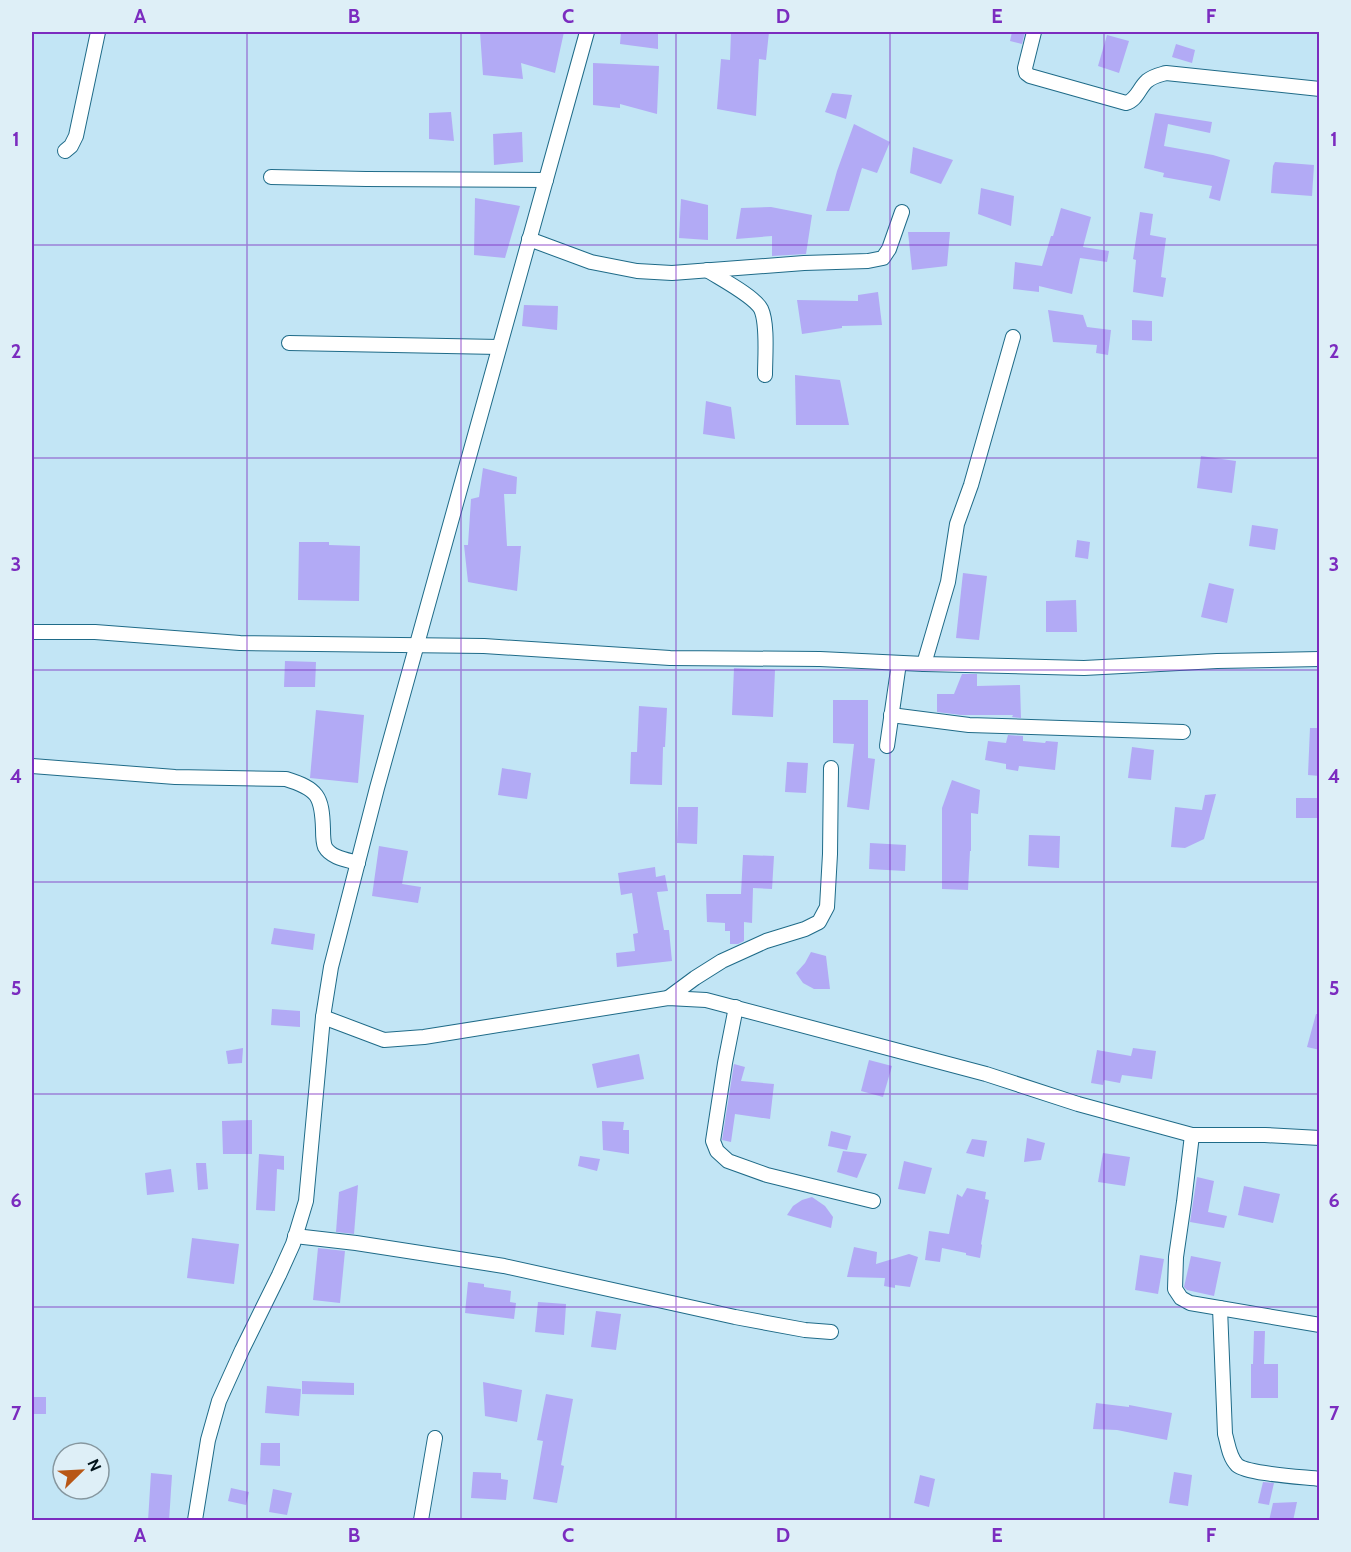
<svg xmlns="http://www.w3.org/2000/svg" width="1351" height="1552" font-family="Cabin,sans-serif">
<rect width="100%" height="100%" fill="#c2e5f5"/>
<g fill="#b2aaf5">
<polygon points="480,32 564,32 555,73 521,63 523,79 483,75"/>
<polygon points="621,32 658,32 658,49 620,44"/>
<polygon points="731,32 769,32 766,60 759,59 756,116 717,109 721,59 730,60"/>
<polygon points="1012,32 1025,32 1022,44 1010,41"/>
<polygon points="1107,35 1129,41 1119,73 1098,66"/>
<polygon points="1176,44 1195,50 1192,63 1172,57"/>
<polygon points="593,63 659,66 657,114 620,104 620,108 593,105"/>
<polygon points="832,93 852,95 846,119 825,112"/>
<polygon points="451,112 454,141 429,139 429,113"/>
<polygon points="1155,113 1212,122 1210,133 1168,124 1164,146 1213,155 1230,160 1220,201 1209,198 1212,186 1163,177 1164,173 1144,168"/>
<polygon points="854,124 890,142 877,173 862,168 849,211 826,211 837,171"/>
<polygon points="522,132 523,162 494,165 493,134"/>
<polygon points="913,147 953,160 941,184 910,173"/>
<polygon points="1275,162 1314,165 1312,196 1271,193 1273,166"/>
<polygon points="981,188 1014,196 1011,226 978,214"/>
<polygon points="475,198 520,206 505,258 474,255"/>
<polygon points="681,199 708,205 708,240 679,238"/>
<polygon points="771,207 812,215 806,254 772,256 772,236 736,239 741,208"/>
<polygon points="1061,208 1091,217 1083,247 1109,251 1107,262 1080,258 1072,294 1039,286 1039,292 1013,289 1015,262 1042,266 1051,236 1053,236"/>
<polygon points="1140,212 1153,214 1150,235 1166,238 1161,277 1166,278 1163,297 1133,292 1136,260 1133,259"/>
<polygon points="908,232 950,232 947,266 912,270"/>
<polygon points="878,292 882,325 842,326 842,328 802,334 797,300 858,301 858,295"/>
<polygon points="524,305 558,306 557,330 522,326"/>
<polygon points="1048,310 1083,315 1087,327 1111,330 1108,355 1096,353 1097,345 1053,342"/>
<polygon points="1132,320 1152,321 1152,341 1132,340"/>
<polygon points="795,375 840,380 849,425 796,425"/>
<polygon points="706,401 731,407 735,439 703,434"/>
<polygon points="1201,456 1236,461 1232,493 1197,488"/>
<polygon points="483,468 517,477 516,494 504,494 507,546 521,546 517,591 468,582 464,545 468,545 471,499 479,497"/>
<polygon points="1252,525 1278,529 1275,550 1249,546"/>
<polygon points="1077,540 1090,542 1088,559 1075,557"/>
<polygon points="299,542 329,542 329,545 360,546 359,601 298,600"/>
<polygon points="963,573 987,576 979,640 956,638"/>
<polygon points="1209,583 1234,589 1227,623 1201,617"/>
<polygon points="1076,600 1077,632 1046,632 1046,601"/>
<polygon points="285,661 316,662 315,687 284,687"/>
<polygon points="734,668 775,670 773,717 732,715"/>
<polygon points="962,674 977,674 977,686 1020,685 1021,718 1012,717 1013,715 961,715 937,712 937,694 954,694"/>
<polygon points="833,700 868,700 868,758 875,759 869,810 847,807 854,744 833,743"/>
<polygon points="639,706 667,708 665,747 663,747 662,785 630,784 631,752 637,752"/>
<polygon points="316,710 364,715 358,783 310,778"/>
<polygon points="1310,728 1320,728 1320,776 1308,775"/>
<polygon points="1008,735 1023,736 1023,741 1045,743 1046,741 1058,742 1055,770 1019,766 1018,771 1006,769 1006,764 985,760 988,741 1006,743"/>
<polygon points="1132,747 1154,750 1151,780 1128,778"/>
<polygon points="787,762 808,763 806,793 785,792"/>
<polygon points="502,768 531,773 527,799 498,795"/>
<polygon points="952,780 980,790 978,814 971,813 971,851 970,851 968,890 942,889 942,808"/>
<polygon points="1216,794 1204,839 1185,848 1171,847 1175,807 1202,810 1205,795"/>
<rect x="1296" y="798" width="24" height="20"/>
<polygon points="678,807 698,807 697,844 677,843"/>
<polygon points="1029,835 1060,836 1059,868 1028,866"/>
<polygon points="870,843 906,845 905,871 869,869"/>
<polygon points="379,846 408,851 402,884 421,887 418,903 372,896"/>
<polygon points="743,855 774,856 772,889 753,888 752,923 744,922 744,941 738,944 730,944 730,931 725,931 725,923 707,922 706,894 741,894"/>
<polygon points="655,867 656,877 665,875 668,891 657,892 664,930 669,930 672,961 617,967 616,953 635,951 633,934 638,933 632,893 621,895 618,873"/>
<polygon points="274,928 315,934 313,950 271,944"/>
<polygon points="811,952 826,956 830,989 814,989 803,983 796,973 805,963"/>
<polygon points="272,1009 300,1011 300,1027 271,1025"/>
<polygon points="1316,1014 1320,1014 1320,1050 1307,1047"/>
<polygon points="243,1048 242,1063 228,1064 226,1051"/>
<polygon points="1133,1048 1156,1051 1152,1079 1122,1075 1120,1083 1104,1080 1103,1085 1091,1083 1097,1050 1131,1056"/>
<polygon points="639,1054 644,1079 597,1088 592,1064"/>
<polygon points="869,1060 892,1066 883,1097 861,1091"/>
<polygon points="734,1064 745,1067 741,1081 774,1084 770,1119 735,1114 731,1142 722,1140"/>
<polygon points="252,1120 252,1154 223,1154 222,1121"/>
<polygon points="602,1121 624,1122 623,1130 629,1130 629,1154 603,1150"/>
<polygon points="831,1131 851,1136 847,1150 828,1146"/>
<polygon points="1027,1138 1045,1143 1041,1160 1024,1162"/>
<polygon points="972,1139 987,1141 984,1157 966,1153"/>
<polygon points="843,1151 867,1154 857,1178 837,1172"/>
<polygon points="1103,1153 1130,1157 1125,1186 1098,1182"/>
<polygon points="259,1154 284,1156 284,1170 277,1169 275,1211 256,1210"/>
<polygon points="580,1156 600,1159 597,1171 578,1166"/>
<polygon points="904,1161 932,1168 925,1194 898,1189"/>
<polygon points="196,1163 206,1163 208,1189 198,1190"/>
<polygon points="171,1169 174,1192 147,1195 145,1173"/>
<polygon points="1197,1177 1214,1181 1208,1212 1227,1216 1224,1228 1190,1222"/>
<polygon points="358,1185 354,1234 336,1232 339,1192"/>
<polygon points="1244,1186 1280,1194 1273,1223 1238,1215"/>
<polygon points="967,1188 986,1192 985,1199 989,1200 981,1244 982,1245 980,1258 966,1255 966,1253 942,1248 940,1262 925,1260 929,1231 949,1234 957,1194 962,1197"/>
<polygon points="812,1197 825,1206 833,1217 831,1228 787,1215 793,1206 802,1200"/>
<polygon points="192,1238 239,1244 234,1284 187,1278"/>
<polygon points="854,1247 877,1252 876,1264 909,1254 918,1257 910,1287 895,1285 895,1288 884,1286 885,1278 847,1277"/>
<polygon points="318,1248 345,1251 340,1303 313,1300"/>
<polygon points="1140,1255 1164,1259 1158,1294 1135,1290"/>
<polygon points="1191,1256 1221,1262 1214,1296 1187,1290 1184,1287"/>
<polygon points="468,1282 484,1284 484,1287 511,1291 510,1302 516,1303 514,1319 465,1313"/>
<polygon points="538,1302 566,1304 564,1335 535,1332"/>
<polygon points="596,1311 621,1314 616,1350 591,1347"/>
<polygon points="1254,1331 1265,1331 1264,1364 1278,1364 1278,1398 1251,1398 1251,1364 1253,1364"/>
<polygon points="302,1381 354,1383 354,1395 302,1394"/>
<polygon points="483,1382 522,1390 517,1422 485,1416"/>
<polygon points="267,1386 301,1389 299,1416 265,1413"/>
<polygon points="546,1394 573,1399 561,1465 564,1466 557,1503 533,1499 543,1441 537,1440"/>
<rect x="32" y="1397" width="14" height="17"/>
<polygon points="1096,1403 1129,1407 1129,1405 1172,1413 1167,1440 1117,1430 1093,1429"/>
<polygon points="261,1443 280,1443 280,1466 260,1465"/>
<polygon points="473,1472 501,1473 501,1479 508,1480 506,1500 471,1498"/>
<polygon points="1174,1472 1192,1475 1188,1506 1169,1503"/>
<polygon points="151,1473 172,1475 169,1521 148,1521"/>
<polygon points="920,1475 935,1479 929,1507 914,1503"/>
<polygon points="1263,1482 1274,1483 1269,1505 1258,1503"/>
<polygon points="231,1488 249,1492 246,1505 228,1501"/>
<polygon points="273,1489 292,1493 287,1515 269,1512"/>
<polygon points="1297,1502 1293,1521 1269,1521 1273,1503"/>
</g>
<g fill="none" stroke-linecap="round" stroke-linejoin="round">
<defs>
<g id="street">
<path d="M1034,32L1025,68L1026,73L1030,76L1126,103C1137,100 1139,88 1147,81C1153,76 1159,75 1166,73L1320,89"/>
<polyline points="65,151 71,146 76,136 98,32"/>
<polyline points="271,177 366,179 546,180"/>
<polyline points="529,239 591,262 637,271 672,273 804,263 868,261 883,258 889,249 902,212"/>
<path d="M707,270C721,279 754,296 761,309C768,324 765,357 765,375"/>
<polyline points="289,343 499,347"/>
<polyline points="32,632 95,632 240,643 484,646 670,658 820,659 924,664 1084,668 1217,661 1320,659"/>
<polyline points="924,664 948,582 957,524 971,485 1013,337"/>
<polyline points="891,715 969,725 1183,732"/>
<polyline points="887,746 899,663"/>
<path d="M32,766L175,777L286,779C318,789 322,796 323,829C323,834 323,842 325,847C331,858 348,860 358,863"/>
<polyline points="668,998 695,978 722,961 766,941 805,929 819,922 827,907 830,854 831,768"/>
<polyline points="736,1007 725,1063 713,1141 717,1151 728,1161 767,1175 873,1201"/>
<polyline points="323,1017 384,1040 424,1037 668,998 706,1000 986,1074 1078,1104 1192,1135 1265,1135 1320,1138"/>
<polyline points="1192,1135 1184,1202 1176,1257 1175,1289 1181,1298 1190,1303 1320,1325"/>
<polyline points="295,1236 356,1243 504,1266 735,1317 805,1330 831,1332"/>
<path d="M1220,1308L1225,1434C1228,1444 1229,1457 1237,1465C1247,1474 1304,1477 1320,1479"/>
<polyline points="195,1520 208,1440 219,1401 242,1350 279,1275 293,1244 306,1201 323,1017 331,967 377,788 587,32"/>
<polyline points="421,1520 435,1438"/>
</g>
</defs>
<use href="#street" stroke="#1f6b88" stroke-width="16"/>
<use href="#street" stroke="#fff" stroke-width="14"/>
</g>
<path fill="none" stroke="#7b2cbf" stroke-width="1.5" stroke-opacity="0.55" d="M247,32V1520M461,32V1520M676,32V1520M890,32V1520M1104,32V1520M32,245H1320M32,458H1320M32,670H1320M32,882H1320M32,1094H1320M32,1307H1320"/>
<rect width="1351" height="1552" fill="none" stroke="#deeff7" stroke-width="66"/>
<g transform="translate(81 1471) rotate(66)"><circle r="28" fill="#deeff7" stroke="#86979f" stroke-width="1.5"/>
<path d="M0-4.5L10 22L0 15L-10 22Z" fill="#b85716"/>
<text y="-9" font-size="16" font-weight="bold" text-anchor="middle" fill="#01131b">N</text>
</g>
<rect x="33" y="33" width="1285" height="1486" fill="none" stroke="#7b2cbf" stroke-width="2"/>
<g font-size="20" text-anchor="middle" font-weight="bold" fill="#7b2cbf">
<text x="140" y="23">A</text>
<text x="354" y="23">B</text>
<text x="568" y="23">C</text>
<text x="783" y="23">D</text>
<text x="997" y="23">E</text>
<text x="1211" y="23">F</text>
<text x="16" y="146">1</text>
<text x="1334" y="146">1</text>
<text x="16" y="358">2</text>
<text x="1334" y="358">2</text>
<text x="16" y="571">3</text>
<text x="1334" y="571">3</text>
<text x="16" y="783">4</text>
<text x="1334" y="783">4</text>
<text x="16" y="995">5</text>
<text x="1334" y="995">5</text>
<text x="16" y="1207">6</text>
<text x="1334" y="1207">6</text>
<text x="16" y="1420">7</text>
<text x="1334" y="1420">7</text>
<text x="140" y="1542">A</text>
<text x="354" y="1542">B</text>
<text x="568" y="1542">C</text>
<text x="783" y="1542">D</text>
<text x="997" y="1542">E</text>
<text x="1211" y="1542">F</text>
</g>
</svg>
